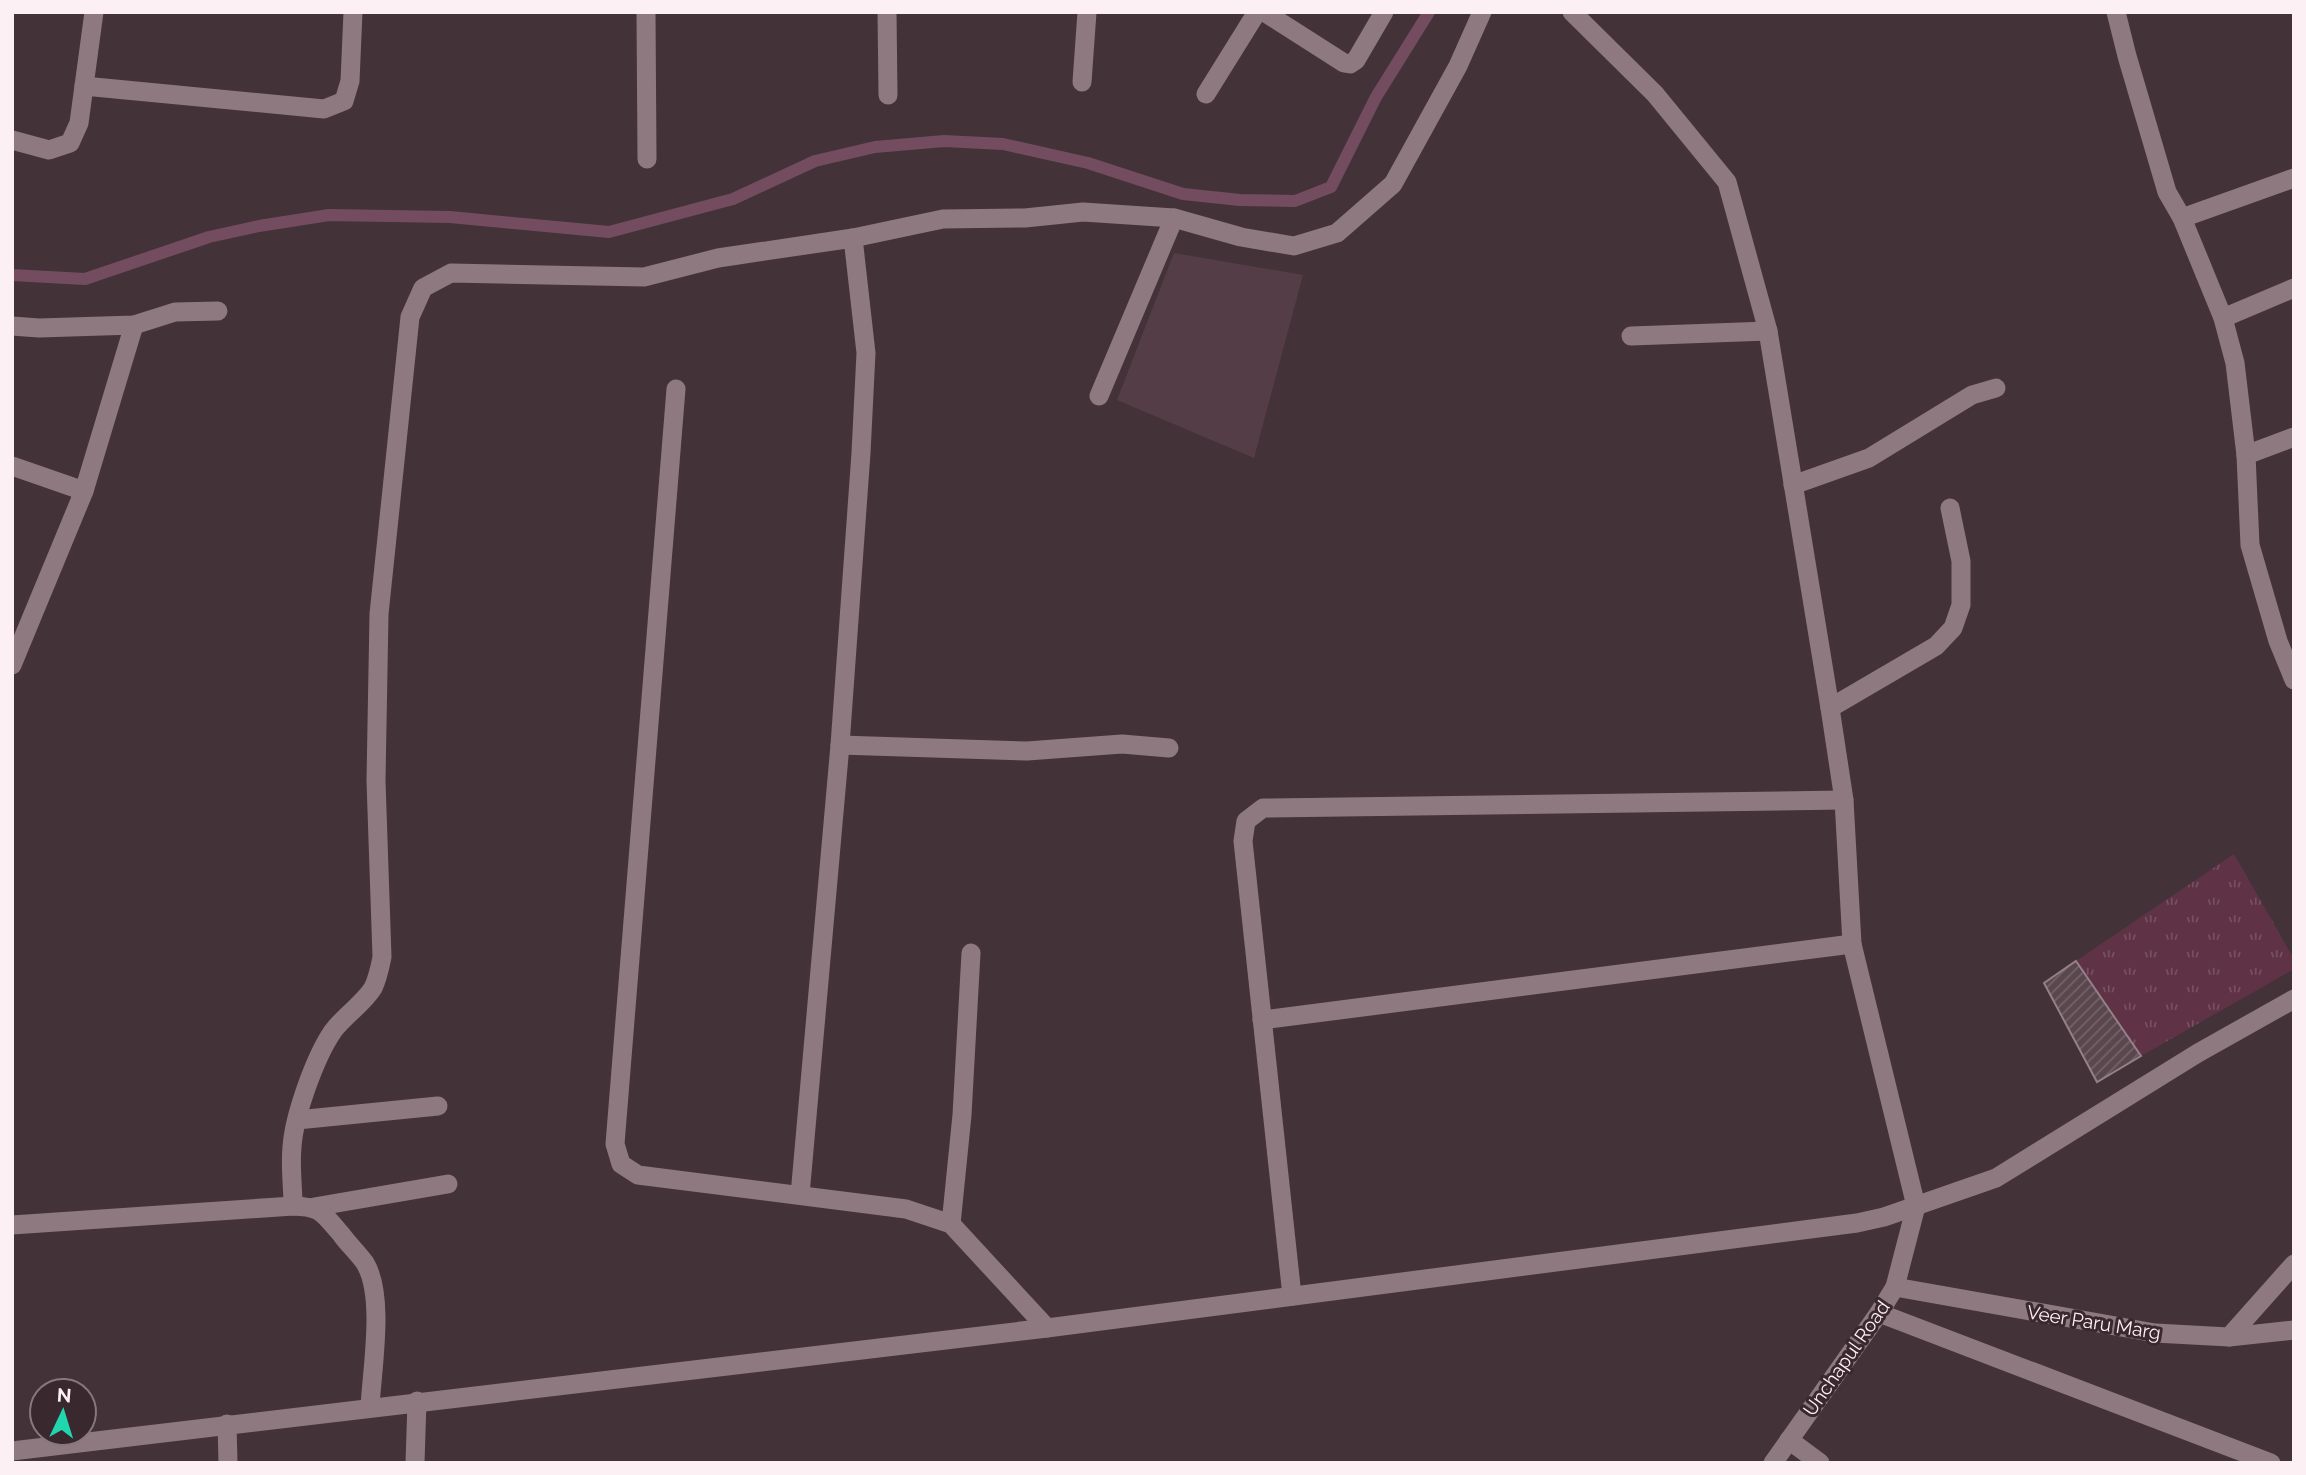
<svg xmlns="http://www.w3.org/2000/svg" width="2306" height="1475" font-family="Raleway,sans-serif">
<defs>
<pattern id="grass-tufts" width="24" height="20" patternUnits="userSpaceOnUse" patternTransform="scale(1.75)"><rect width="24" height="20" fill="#5f3246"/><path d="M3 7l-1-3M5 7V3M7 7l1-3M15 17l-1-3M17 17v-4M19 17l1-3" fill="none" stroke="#775061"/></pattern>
<pattern id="building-hatch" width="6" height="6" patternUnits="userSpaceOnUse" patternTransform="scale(1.75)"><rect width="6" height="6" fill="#5a474e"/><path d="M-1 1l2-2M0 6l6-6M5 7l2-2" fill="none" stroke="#736268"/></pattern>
</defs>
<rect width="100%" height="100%" fill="#443239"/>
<polygon fill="#543d47" points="1174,253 1303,275 1254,458 1117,400"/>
<polygon fill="url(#grass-tufts)" points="2234,854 2294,959 2294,969 2141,1056 2076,961"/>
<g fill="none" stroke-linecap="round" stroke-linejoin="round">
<polyline stroke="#734c60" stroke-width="12" points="12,275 85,279 209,237 259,226 329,215 450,217 609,232 733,199 815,161 875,147 944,141 1003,144 1088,163 1183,194 1240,200 1295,201 1331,187 1376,97 1429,12"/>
</g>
<polygon fill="url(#building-hatch)" stroke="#958088" stroke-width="2" points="2076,961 2141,1056 2097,1082 2044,983"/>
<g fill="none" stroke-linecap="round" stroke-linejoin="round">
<g stroke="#8e7981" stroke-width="19">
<polyline points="646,12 647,159"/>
<polyline points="887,12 888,95"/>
<polyline points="1264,12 1344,63 1350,64 1356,60 1384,12"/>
<polyline points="1572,12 1655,94 1727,182 1768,331 1830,708 1844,800 1852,944 1916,1206"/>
<polyline points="2116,12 2127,56 2167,192 2182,218 2223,318 2235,363 2246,455 2250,545 2278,641 2294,680"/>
<polyline points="1082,82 1087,12"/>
<polyline points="84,86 324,109 344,101 350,81 353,12"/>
<polyline points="1206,94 1257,12"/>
<polyline points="12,140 49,150 70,143 79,123 94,12"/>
<polyline points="2182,218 2294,178"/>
<polyline points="2223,318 2294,288"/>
<polyline points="12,326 39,328 134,325 175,312 218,311"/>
<polyline points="1631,336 1768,331"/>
<polyline points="676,389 615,1144 621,1164 638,1175 906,1209 951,1224 1047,1328"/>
<polyline points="1099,396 1174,218"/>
<polyline points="2246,455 2294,437"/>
<polyline points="12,466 84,491"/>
<polyline points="1793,485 1869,458 1972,395 1996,388"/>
<polyline points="12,665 84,491 134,325"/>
<polyline points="1830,708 1936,646 1953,628 1961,605 1961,561 1950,508"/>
<polyline points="840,745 1027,751 1122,744 1169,748"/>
<polyline points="1262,1020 1852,944"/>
<polyline points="297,1120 438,1106"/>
<polyline points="800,1195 840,745 861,453 866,353 853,238"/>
<path d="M293,1206C293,1187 290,1166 292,1147C294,1116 315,1057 333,1031C344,1016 363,1004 373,988C378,978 380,967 382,957L376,781L379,614L410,317L423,288L451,273L644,277L718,258L853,238L943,219L1025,218L1083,212L1174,218L1241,237L1294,246L1337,233L1393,184L1458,66L1482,12"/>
<polyline points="314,1207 448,1184"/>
<polyline points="951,1224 962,1115 971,953"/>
<path d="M12,1225L293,1206C323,1207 322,1213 341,1234C348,1244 358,1253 365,1263C385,1296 372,1368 370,1407"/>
<polyline points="1895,1287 2155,1333 2229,1337 2294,1330"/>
<polyline points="1292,1296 1243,841 1246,821 1263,808 1844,800"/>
<polyline points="1879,1313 2271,1463"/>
<polyline points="2229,1337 2294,1264"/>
<polyline points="227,1424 228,1463"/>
<polyline points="1789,1440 1820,1463"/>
<polyline points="415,1463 417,1401"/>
</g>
<g stroke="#8e7981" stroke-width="19">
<polyline points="12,1451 1047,1328 1857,1223 1884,1217 1996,1178 2198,1053 2294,999"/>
<polyline points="1773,1463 1879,1313 1895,1287 1916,1206"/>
</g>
</g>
<g text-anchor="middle" stroke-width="6" stroke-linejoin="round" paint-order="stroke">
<g font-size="19" fill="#fcf0f5" stroke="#39282e">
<text transform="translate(2094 1322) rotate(9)" y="7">Veer Paru Marg</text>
<text transform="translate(1846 1358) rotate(-55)" y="7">Unchapul Road</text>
</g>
</g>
<rect width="2306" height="1475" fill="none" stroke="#fcf0f5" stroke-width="28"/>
<g transform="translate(63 1412) rotate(4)"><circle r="33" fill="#39282e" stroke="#87787e" stroke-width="2"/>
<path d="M0-5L12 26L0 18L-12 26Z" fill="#21d5af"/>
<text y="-10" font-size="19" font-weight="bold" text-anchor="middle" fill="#fcf0f5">N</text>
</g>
</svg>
